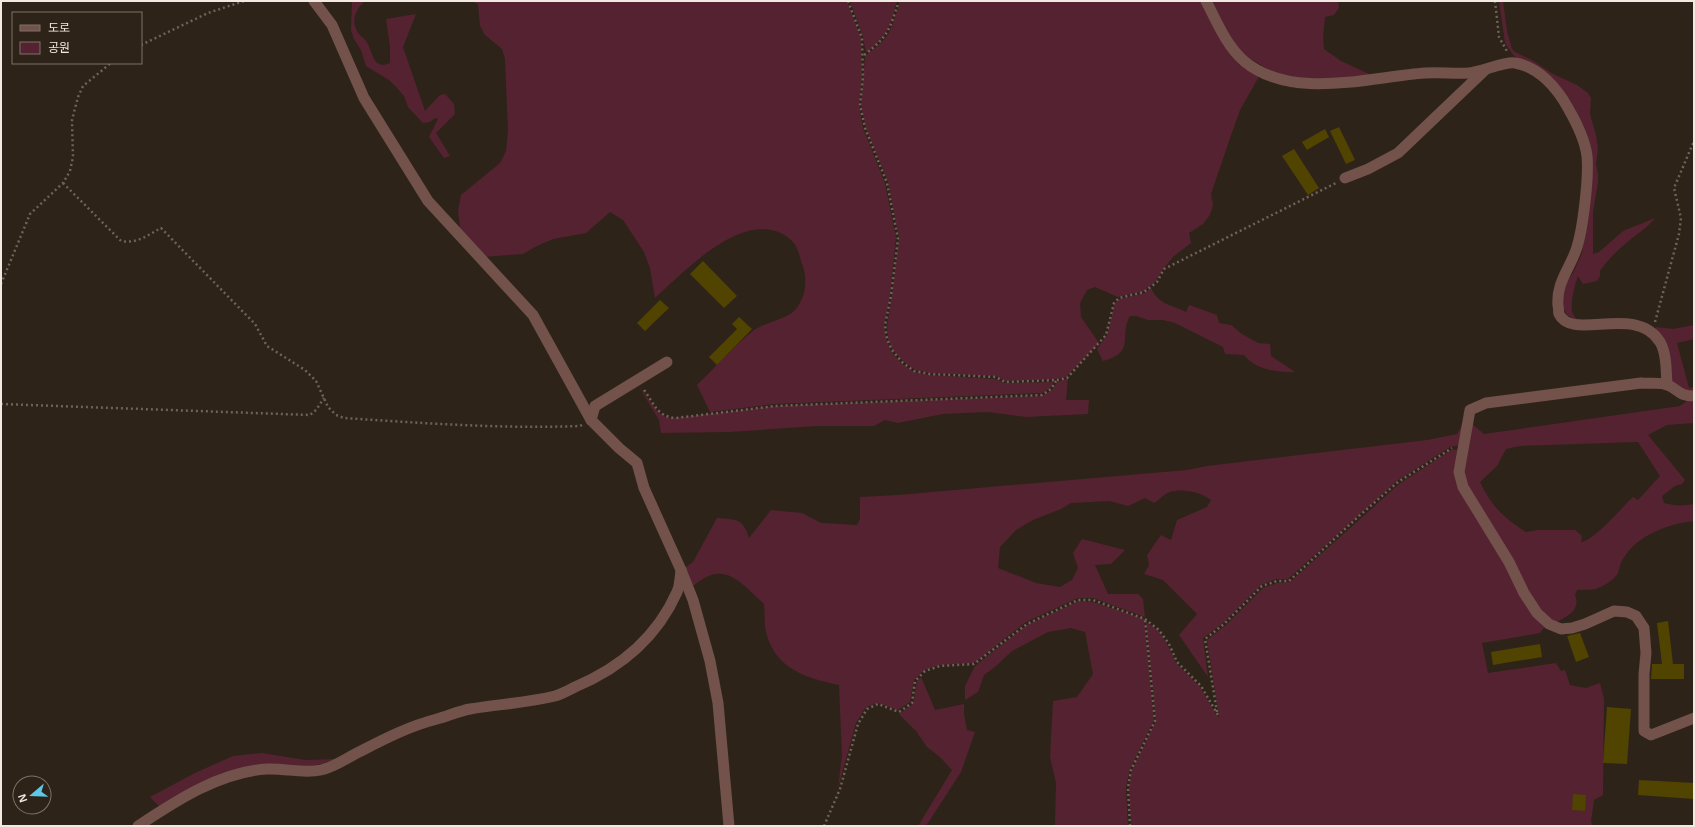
<svg xmlns="http://www.w3.org/2000/svg" width="1695" height="827" font-family="Helvetica,'Noto Sans KR',sans-serif">
<rect width="100%" height="100%" fill="#2e2318"/>
<g fill="#552231" fill-rule="evenodd">
<path d="M352,1H365C355,10 350,22 359,34C361,37 364,38 366,41C373,50 372,71 390,63V47L386,19L416,14L403,47L425,111L440,95L445,94L454,104L455,114L436,133L450,156L444,158L429,137L438,119L435,118L430,122L423,123L408,107L404,96L397,88L389,80L366,66L361,50L354,39L351,30Z"/>
<path d="M470,1H847L861,38L862,77L859,105L863,128L885,183L896,238L890,296L884,325L886,339L891,351L901,363L914,372L930,375L995,379L1005,383L1054,382L1050,388L1042,393L775,404L710,412L697,385C715,368 735,345 754,330C764,323 789,318 795,310C806,298 808,279 802,264C800,258 798,247 793,242C751,200 685,271 655,298L650,268L644,252L623,220L610,212L586,233L553,239L537,246L523,254L482,257L461,234L458,211L461,195L500,163L506,151L508,131L505,59L502,49L485,35L480,26L478,4Z"/>
<path d="M850,1H897C889,28 889,35 866,53L863,37Z"/>
<path d="M900,1H1203L1223,38L1261,73L1240,110L1227,147L1211,194L1213,205L1210,215L1203,224L1189,233L1191,243L1174,256L1163,269L1156,281L1144,291L1118,297L1095,287L1087,290L1080,303L1081,317L1099,343L1066,377L1056,379L1005,381L996,376L931,373L915,370L903,361L893,350L888,339L887,325L892,296L899,238L888,182L866,128L861,105L865,56C892,36 890,32 900,1Z"/>
<polygon points="1209,1 1338,1 1339,8 1334,15 1325,17 1323,37 1324,49 1341,61 1371,75 1321,82 1274,73 1241,53"/>
<path d="M1499,1H1503L1507,31L1512,49L1515,52L1532,60L1553,74L1577,85L1588,93L1591,98L1590,114L1596,135L1598,149L1596,164L1598,173V182L1593,212V254L1599,252L1623,231L1655,218C1648,227 1640,232 1631,239C1620,248 1608,259 1600,271V276L1597,281L1583,284L1578,276C1575,283 1569,307 1573,314C1574,317 1577,319 1579,321L1567,315L1561,304L1566,283L1573,273L1582,253L1590,191L1584,131L1575,109L1568,98L1560,88L1514,56L1505,43Z"/>
<path d="M1151,288C1159,305 1170,304 1186,312L1189,305L1217,315L1219,323L1231,325L1242,334L1258,343L1270,344L1271,356L1295,372C1276,372 1256,370 1244,355L1225,354L1223,347L1175,323L1163,320H1148L1136,316H1130C1118,336 1137,352 1103,361L1097,349L1107,335L1115,303L1120,299L1145,293Z"/>
<polygon points="1694,325 1694,339 1677,343 1689,388 1694,387 1694,394 1673,385 1655,331 1656,327 1673,329"/>
<polygon points="1068,378 1066,400 1089,400 1088,414 1026,417 988,412 943,414 898,423 885,420 874,426 816,426 730,432 661,433 659,420 638,385 658,412 667,418 676,418 776,406 1042,396 1052,390 1057,382"/>
<path d="M1694,400V423L1667,425L1648,435L1685,480L1682,484L1675,486L1662,496L1664,503C1675,506 1683,506 1694,504V521C1668,524 1637,535 1623,559C1620,563 1620,568 1618,573C1614,580 1605,585 1598,588C1591,591 1585,589 1577,590L1575,595C1581,610 1568,616 1557,622L1543,615L1467,488L1464,472L1472,424L1484,434L1680,406L1687,401ZM1638,442L1660,476L1638,500L1633,497C1622,507 1594,541 1581,542L1582,536L1575,530H1538L1526,532C1503,517 1492,507 1480,482L1497,466L1506,449L1520,446Z"/>
<path d="M1463,424L1461,445L1450,447L1397,481L1288,579H1276L1261,585L1223,623L1203,638L1208,677L1179,635L1197,614L1163,580L1144,574L1149,565L1147,555L1161,535L1171,540L1177,520L1207,507L1211,500C1201,492 1183,488 1170,492C1165,493 1159,500 1154,503L1145,498L1128,506L1109,501L1071,503L1061,509L1033,520L1016,530L1000,547L998,568L1036,583L1060,587L1072,580L1078,568L1073,553L1082,539L1125,550L1111,564L1095,565L1108,594H1138L1143,599L1145,617L1093,598H1078L1026,622L974,663L939,665L924,670L914,680L910,702L898,710L878,703L866,707L856,723L838,788L842,755L839,685C806,678 775,669 766,632C764,623 765,613 764,604C738,580 723,558 690,589L683,569L693,562L717,518C737,520 743,518 749,538L771,510L802,513L821,523L857,525L860,519V497L898,495L1187,470L1207,466L1427,440L1457,434Z"/>
<polygon points="1460,449 1456,476 1546,625 1540,633 1482,643 1488,673 1556,663 1561,671 1565,670 1570,685 1586,688 1600,683 1604,699 1603,795 1594,800 1591,822 1593,826 1131,826 1129,788 1132,770 1156,721 1146,622 1158,630 1167,644 1176,663 1200,687 1217,716 1219,717 1207,640 1226,625 1263,588 1277,583 1290,582 1399,484 1451,450"/>
<polygon points="1079,601 1093,602 1144,619 1154,720 1130,769 1126,788 1128,826 1055,826 1056,783 1050,757 1053,701 1077,697 1093,674 1085,632 1071,628 1048,632 1012,651 995,667 984,675 978,692 965,700 965,686 975,666 1027,625"/>
<polygon points="921,677 935,710 964,704 964,714 967,730 975,732 961,772 926,826 918,826 952,770 940,757 927,747 916,731 899,714 913,704 917,681"/>
<polygon points="262,753 305,760 337,759 321,764 306,767 267,765 159,806 150,797 195,773 233,756"/>
</g>
<g fill="#514300">
<polygon points="1339,127 1355,160 1346,164 1330,131"/>
<polygon points="1325,129 1329,137 1307,150 1302,142"/>
<polygon points="1294,149 1319,188 1308,195 1282,156"/>
<polygon points="703,261 737,296 724,308 690,274"/>
<polygon points="660,300 669,308 645,331 637,323"/>
<polygon points="739,317 752,329 717,365 709,357 737,329 732,324"/>
<polygon points="1668,621 1673,664 1684,664 1684,679 1651,679 1652,664 1662,664 1657,623"/>
<polygon points="1580,633 1589,657 1576,662 1567,636"/>
<polygon points="1540,644 1542,657 1493,665 1491,652"/>
<polygon points="1607,707 1631,709 1627,764 1603,763"/>
<polygon points="1639,780 1694,783 1694,799 1638,795"/>
<polygon points="1573,794 1586,795 1585,811 1572,810"/>
</g>
<g fill="none" stroke-linecap="round" stroke-linejoin="round">
<g stroke="#6d6359" stroke-width="2.5" stroke-dasharray="2 3" stroke-linecap="butt">
<polyline points="848,1 862,38 863,77 860,105 865,128 887,183 898,239 891,296 885,325 887,339 892,350 902,362 914,371 930,374 996,377 1005,382 1057,380 1067,378 1106,335 1114,303 1119,298 1144,292 1157,282 1164,269 1336,183"/>
<polyline points="1495,1 1499,37 1508,53"/>
<polyline points="141,45 208,13 244,1"/>
<path d="M864,55C889,36 889,30 899,1"/>
<path d="M63,183L121,241C137,244 148,235 161,228L255,324L267,346L305,370L316,381L328,407L336,415L344,418C422,423 501,429 580,426L582,425"/>
<polyline points="1,284 30,214 63,183 70,171 73,157 72,120 78,97 83,86 111,63"/>
<polyline points="1655,322 1679,234 1681,218 1674,188 1694,141"/>
<path d="M644,390C654,403 657,417 676,418L775,406L1042,395L1051,389L1056,381"/>
<polyline points="1,404 310,415 316,410 324,398"/>
<polyline points="1217,712 1205,639 1224,624 1262,586 1277,581 1289,581 1359,516 1398,482 1452,448"/>
<polyline points="824,826 840,789 858,724 867,709 878,704 899,712 912,703 915,681 925,671 940,666 974,664 1027,624 1078,600 1093,600 1145,619 1159,630 1169,644 1177,662 1201,686 1218,715"/>
<polyline points="1130,826 1128,788 1131,770 1155,721 1145,619"/>
</g>
<g stroke="#72524a" stroke-width="11">
<polyline points="314,1 332,25 364,98 428,201 533,315 591,420 619,448 637,463 644,488 681,570 693,600 710,661 718,703 729,826"/>
<path d="M1206,1C1217,22 1226,45 1244,61C1292,101 1369,77 1425,73C1440,72 1454,74 1469,73C1481,72 1506,61 1515,63C1539,67 1557,88 1568,108C1576,122 1585,139 1587,156C1589,177 1583,230 1576,250C1569,270 1556,283 1558,306C1559,308 1558,311 1559,314C1572,342 1636,303 1660,342C1667,354 1666,372 1667,385"/>
<polyline points="1345,178 1368,169 1398,153 1485,70"/>
<path d="M1694,396C1679,396 1679,390 1668,385C1661,382 1649,384 1641,383L1486,403L1470,410L1459,472L1463,487L1509,562L1524,593L1537,613L1549,624L1561,629L1572,628L1585,624L1614,611L1627,612L1636,616L1644,628L1646,653L1644,674V731L1651,735L1694,718"/>
<polyline points="591,420 595,406 667,362"/>
<path d="M138,826C177,800 220,772 267,769C285,768 303,774 321,770C335,767 348,757 361,751C386,738 410,726 437,719C448,716 459,711 470,709C499,704 527,703 555,696C562,694 569,690 575,687C620,668 657,637 677,592C680,586 680,577 681,570"/>
</g>
</g>
<rect width="1695" height="827" fill="none" stroke="#f1e9e2" stroke-width="4"/>
<rect x="12" y="12" width="130" height="52" fill="#2e2318" stroke="#7c7269"/>
<rect x="20" y="25" width="20" height="6" fill="#72524a" stroke="#7c7269"/>
<text x="48" y="32" font-size="12" fill="#f1e9e2">도로</text>
<rect x="20" y="42" width="20" height="12" fill="#552231" stroke="#7c7269"/>
<text x="48" y="52" font-size="12" fill="#f1e9e2">공원</text>
<g transform="translate(32 795) rotate(251)"><circle r="19" fill="#2e2318" stroke="#7c7269"/>
<path d="M0-3L7 15L0 10L-7 15Z" fill="#5cc7e7"/>
<text y="-6" font-size="11" font-weight="bold" text-anchor="middle" fill="#f1e9e2">N</text>
</g>
</svg>
